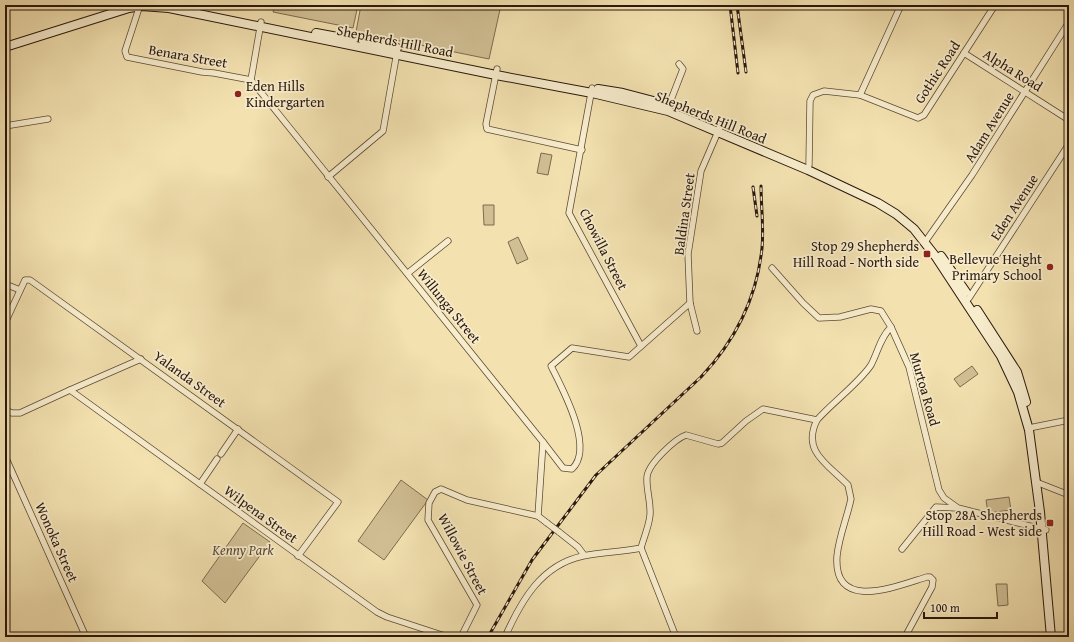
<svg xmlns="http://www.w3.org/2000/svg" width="1074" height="642" font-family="'Gentium Book Plus',serif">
<rect width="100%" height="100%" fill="#f3e1b0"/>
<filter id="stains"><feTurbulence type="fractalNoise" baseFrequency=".005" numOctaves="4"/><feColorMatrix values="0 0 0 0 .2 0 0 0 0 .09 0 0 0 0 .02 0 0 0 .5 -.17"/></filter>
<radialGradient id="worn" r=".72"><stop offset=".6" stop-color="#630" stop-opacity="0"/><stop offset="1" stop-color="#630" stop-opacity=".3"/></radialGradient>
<g fill="#d1bf94" stroke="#7d6b50">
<polygon points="275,5 358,5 353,28 273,12"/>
<polygon points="361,5 501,5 489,59 356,32"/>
<polygon points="541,153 552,155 548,175 537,173"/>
<polygon points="483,205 494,205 494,225 484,225"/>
<polygon points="518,237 528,259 517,264 508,242"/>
<polygon points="972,366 978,374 960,387 954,379"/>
<polygon points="401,480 428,500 384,560 358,541"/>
<polygon points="1009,497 1011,510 988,513 986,500"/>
<polygon points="243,523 270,542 225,603 202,581"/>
<polygon points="996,584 1007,584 1008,605 998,606"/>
</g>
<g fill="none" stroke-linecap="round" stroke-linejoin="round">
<defs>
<g id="minor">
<polyline points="140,5 125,51 127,57 202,72 214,73 251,80"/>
<polyline points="964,53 1069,120"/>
<polyline points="497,69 486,124 487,129 582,150"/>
<polyline points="251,80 543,442 538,516 547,523"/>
<polyline points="251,80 261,22"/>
<polyline points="592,88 569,213 641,346"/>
<polyline points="860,95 918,118 924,115 995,5"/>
<polyline points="669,105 683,69 679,64"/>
<polyline points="5,126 48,119"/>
<polyline points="809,165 810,101 813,95 824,91 860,95 901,5"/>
<polyline points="328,177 383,131 397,52"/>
<polyline points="925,242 972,175 1069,22"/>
<polyline points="772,268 803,303 819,318 840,317 871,309 881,311 891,327 909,367 939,490 944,498 958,508 1046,530"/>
<polyline points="408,273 448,241"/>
<polyline points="5,284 20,290"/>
<polyline points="965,301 969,298 1069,144"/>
<polyline points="5,323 25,280 30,280 338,502 298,556"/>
<polyline points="697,331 690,303 688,254 701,171 720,127"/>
<polyline points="70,390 141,359"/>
<polyline points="5,410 12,413 20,413 70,390 377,612 387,617 448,637"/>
<path d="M817,420C801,452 829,465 848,485L851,499C847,518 839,536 837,556C833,613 897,586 927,577H930L933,580L932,587L905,637"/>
<polyline points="1029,428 1069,420"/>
<path d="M543,442L563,468L572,469C595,448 562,388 551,366L572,348L629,357L690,303"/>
<polyline points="221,454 238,429"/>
<polyline points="5,456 86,637"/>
<polyline points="1036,482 1069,495"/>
<polyline points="200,484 217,459"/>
<polyline points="559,532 578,547 584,555"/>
<polyline points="641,548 676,637"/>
<polyline points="902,549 936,507 957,508"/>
<polyline points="461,637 477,605 428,520 429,503 435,492 441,489 467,500 538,516"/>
<path d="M505,637C521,601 541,565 583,556C602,552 622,552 641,548C644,537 649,526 650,515C651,502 646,489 647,477C648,464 675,439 686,435L718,444L722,443L746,421L763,409L817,420C832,403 860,382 871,365C878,352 880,338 891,327"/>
</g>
<g id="secondary">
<polyline points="316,33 397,48"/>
<polyline points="5,47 129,8 141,6 169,8 496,75 592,93 668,111 808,170 878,203 896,214 914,229 936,257 1001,356 1018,392 1029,430 1040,512 1051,637"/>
<polyline points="598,89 623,93 665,104"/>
<polyline points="941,256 966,292"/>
<polyline points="977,310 1017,372 1026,402"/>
</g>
</defs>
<use href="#minor" stroke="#5c4a35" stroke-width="7"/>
<use href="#secondary" stroke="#29170c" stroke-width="10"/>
<use href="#minor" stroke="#f7eccc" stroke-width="5.5"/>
<use href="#secondary" stroke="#f7eccc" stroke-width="8"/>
<defs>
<g id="rail">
<polyline points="730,5 738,73"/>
<polyline points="737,5 746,72"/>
<polyline points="753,187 757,216"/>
<path d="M488,637L532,560L596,475L701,377C735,341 757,297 762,248C764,228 761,206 761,186"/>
</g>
</defs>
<use href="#rail" stroke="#29170c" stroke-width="3"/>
<use href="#rail" stroke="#f7eccc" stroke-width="1.5" stroke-dasharray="4.5" stroke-linecap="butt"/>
<defs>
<polyline id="minor-bridge" points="547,523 559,532"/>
</defs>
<use href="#minor-bridge" stroke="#5c4a35" stroke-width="7" stroke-linecap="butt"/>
<use href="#minor-bridge" stroke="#f7eccc" stroke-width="5.5"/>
</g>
<g fill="#8f2418" stroke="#f7eccc" stroke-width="1.5">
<circle cx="238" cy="94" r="4"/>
<rect x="923" y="250" width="8" height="8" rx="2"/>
<circle cx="1050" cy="267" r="4"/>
<rect x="1046" y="519" width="8" height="8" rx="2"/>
</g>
<g text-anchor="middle" stroke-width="3.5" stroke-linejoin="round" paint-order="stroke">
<g font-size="14" fill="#29170c" stroke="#f7eccc">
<text transform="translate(395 41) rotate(11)" y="5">Shepherds Hill Road</text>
<text transform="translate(188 56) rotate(10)" y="5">Benara Street</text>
<text transform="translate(1013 70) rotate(32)" y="5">Alpha Road</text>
<text transform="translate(937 72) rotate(-57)" y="5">Gothic Road</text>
<text transform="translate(711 117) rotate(22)" y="5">Shepherds Hill Road</text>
<text transform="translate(989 127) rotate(-58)" y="5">Adam Avenue</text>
<text transform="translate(1014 207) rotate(-57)" y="5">Eden Avenue</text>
<text transform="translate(684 214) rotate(-82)" y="5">Baldina Street</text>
<text transform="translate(604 249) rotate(63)" y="5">Chowilla Street</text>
<text transform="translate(449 306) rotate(51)" y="5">Willunga Street</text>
<text transform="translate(190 379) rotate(36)" y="5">Yalanda Street</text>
<text transform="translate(925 389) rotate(74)" y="5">Murtoa Road</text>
<text transform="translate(261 514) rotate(36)" y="5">Wilpena Street</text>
<text transform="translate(57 542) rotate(66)" y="5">Wonoka Street</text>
<text transform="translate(463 554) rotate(62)" y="5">Willowie Street</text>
</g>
<g font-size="14" fill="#29170c" stroke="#f7eccc" text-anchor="end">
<text x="246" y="91" text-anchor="start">Eden Hills<tspan x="246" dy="16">Kindergarten</tspan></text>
<text x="919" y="251">Stop 29 Shepherds<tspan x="919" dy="16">Hill Road - North side</tspan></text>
<text x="1042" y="264">Bellevue Height<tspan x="1042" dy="16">Primary School</tspan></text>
<text x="1042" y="520">Stop 28A Shepherds<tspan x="1042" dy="16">Hill Road - West side</tspan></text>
</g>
<g font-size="14" font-style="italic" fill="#5b4935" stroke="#f7eccc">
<text x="243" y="555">Kenny Park</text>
</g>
</g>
<rect width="1074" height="642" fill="none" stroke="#f3e1b0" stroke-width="20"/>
<rect x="6" y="6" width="1062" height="630" fill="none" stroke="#29170c" stroke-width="2"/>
<rect x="10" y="10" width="1054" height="622" fill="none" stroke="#29170c"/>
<path d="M924 612v6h73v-6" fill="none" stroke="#29170c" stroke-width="2"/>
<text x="930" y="612" font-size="12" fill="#29170c" stroke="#f7eccc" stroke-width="3" paint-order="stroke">100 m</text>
<rect width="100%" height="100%" filter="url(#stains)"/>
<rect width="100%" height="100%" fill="url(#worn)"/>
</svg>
